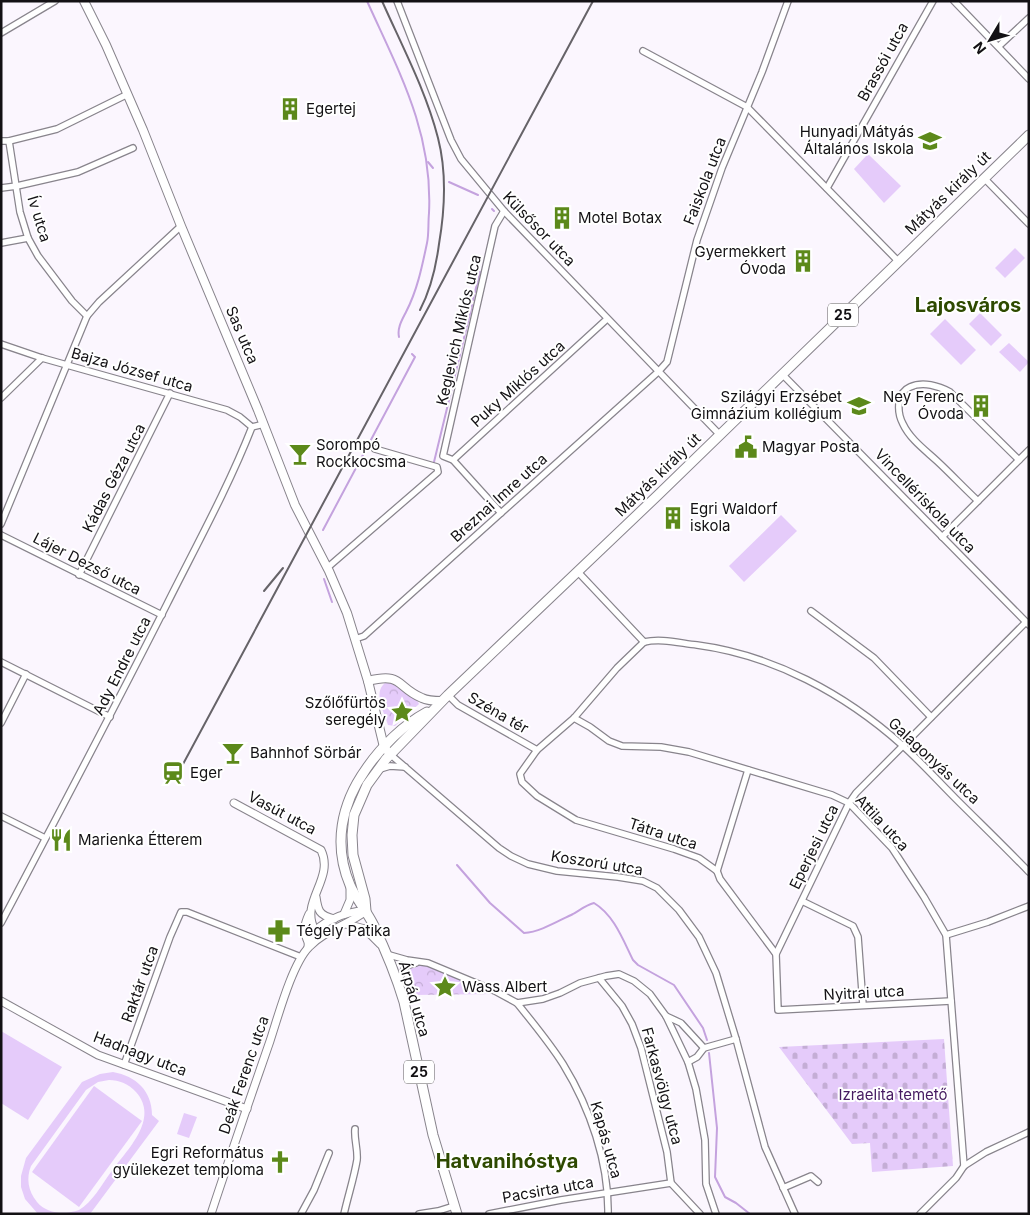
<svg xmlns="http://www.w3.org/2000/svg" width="1030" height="1215" font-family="Inter,sans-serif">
<defs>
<pattern id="forest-crowns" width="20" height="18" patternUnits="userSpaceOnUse" patternTransform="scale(1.25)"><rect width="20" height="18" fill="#e5cbfa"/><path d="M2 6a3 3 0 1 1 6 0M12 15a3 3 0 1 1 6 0" fill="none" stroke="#c4add5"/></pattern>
<pattern id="cemetery-stones" width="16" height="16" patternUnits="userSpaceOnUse" patternTransform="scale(1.25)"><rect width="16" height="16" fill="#e5cbfa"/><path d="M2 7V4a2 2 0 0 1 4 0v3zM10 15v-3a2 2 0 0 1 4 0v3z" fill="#c4add5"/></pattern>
</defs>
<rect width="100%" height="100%" fill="#fbf6fe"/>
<g fill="url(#forest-crowns)">
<path d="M388,681H393L417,700L419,704L395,726L388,725C384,711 371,690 388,681Z"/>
<polygon points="420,964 429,966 495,994 413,995 410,968"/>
</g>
<polygon fill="url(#cemetery-stones)" points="944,1039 953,1166 872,1172 870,1143 852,1144 779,1047"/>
<g fill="#e5cbfa" fill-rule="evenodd">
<polygon points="868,154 901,186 884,203 854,169"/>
<polygon points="1015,248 1025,258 1005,278 995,268"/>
<polygon points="980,313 1002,335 991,346 969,324"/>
<polygon points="945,319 976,350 961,365 930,334"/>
<polygon points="1009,343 1029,362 1020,372 999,352"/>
<polygon points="781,515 797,531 744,582 729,566"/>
<polygon points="1,1031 62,1067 28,1120 1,1103"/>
<path d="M113,1072C136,1076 152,1091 152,1115L159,1121L90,1214H38L25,1199L21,1187V1176L26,1158L82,1082L100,1074ZM109,1080C119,1080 129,1084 136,1092C160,1119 127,1150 111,1172C102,1184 92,1203 79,1210C65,1215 47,1214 37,1202C28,1191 26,1178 31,1166L86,1090L98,1082Z"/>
<polygon points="94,1086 142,1121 79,1207 32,1172"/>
<polygon points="184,1113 197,1117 189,1138 177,1134"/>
</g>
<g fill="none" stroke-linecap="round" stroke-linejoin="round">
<g stroke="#c4a2de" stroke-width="2">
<path d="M367,1C399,72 433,132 429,213C428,223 429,234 427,243C422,267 417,291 406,312C402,320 397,328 399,337"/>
<polyline points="428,162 433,168"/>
<polyline points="449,182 478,195"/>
<polyline points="492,209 494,211"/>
<polyline points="475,292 480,272"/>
<polyline points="473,300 474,295"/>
<polyline points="434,462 472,305"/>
<polyline points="323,530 415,357 412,354"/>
<polyline points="324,579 332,602"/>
<path d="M457,865L490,903L524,933C540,932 558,921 573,914C580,910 586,905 594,903C614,915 623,940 633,960L638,965L674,985L703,1028L707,1040"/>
<polyline points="709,1053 717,1128 715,1177 725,1197 736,1203 750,1214"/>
</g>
<defs>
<g id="minor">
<polyline points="397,1 451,140 461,159 504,211 720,435"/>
<polyline points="954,1 1029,79"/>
<polyline points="1,33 55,1"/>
<polyline points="999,46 1029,18"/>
<polyline points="643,51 747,107 898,261"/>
<polyline points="1,141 9,141 57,129 128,94"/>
<polyline points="9,141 20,212 28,238 38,256 72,301 87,316"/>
<polyline points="984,178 1029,224"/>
<polyline points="1,188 17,186 78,172 133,148"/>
<polyline points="827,188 933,1"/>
<polyline points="1,243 28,238"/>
<polyline points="1,344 42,358 227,410 240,417 252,427"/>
<polyline points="782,374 1029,625"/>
<polyline points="1,398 42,358"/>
<polyline points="453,460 607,319"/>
<path d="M978,501C964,488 951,474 937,461C925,450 910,439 903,424C897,413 896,393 910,387C923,381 939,386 950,392L1019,460"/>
<polyline points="501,513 453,460 443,456 495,226 504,211"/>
<polyline points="1,524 87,316 99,302 181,226"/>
<polyline points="1,535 162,615"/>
<polyline points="942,537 1029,450"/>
<polyline points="327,568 438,472 437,467 375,449"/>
<polyline points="578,572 644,642"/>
<polyline points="79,575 170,393"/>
<polyline points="811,611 874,658 931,717"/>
<polyline points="355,639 364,636 658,372 667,362 697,240 722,168 762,72 788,1"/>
<polyline points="644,642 617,668 574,718 537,750 520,774 522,782 537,796 576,820 674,849 699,858 717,871 720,879 776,954 778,1010 951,1001"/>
<path d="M644,642C661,638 679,643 697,645C773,655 845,694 902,745C921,762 938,781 956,799C980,823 1005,847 1029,872"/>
<polyline points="1,662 110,717"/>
<polyline points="448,695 458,705 537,750"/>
<polyline points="574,718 590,727 609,741 622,746 661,747 689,752 832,795 849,803 892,848 924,897 946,935 964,1166"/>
<polyline points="1,723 26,674"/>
<polyline points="391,755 499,848 511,856 528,864 557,871 618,877 643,881 657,888 679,910 699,937 716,973 736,1039 765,1147 795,1214"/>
<polyline points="380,769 390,766 405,767"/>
<polyline points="1,816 45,838"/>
<polyline points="717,871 748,770"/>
<polyline points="802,901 853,926 858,937 863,1005"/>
<path d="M1,923C57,817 113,711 167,604C196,546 228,488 252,427L264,424"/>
<polyline points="946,935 988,922 1029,906"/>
<polyline points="386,954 407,960 428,963 495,991 517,1003 543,999 560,993 580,983 606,976 619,974 634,981 650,994 666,1016 688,1062 696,1089 705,1140 706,1184 716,1214"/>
<polyline points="776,954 849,803 856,793 1026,622"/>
<polyline points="599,978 622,1006 632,1024 641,1048 667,1152 671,1183 700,1214"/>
<polyline points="398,981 406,966 416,963"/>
<path d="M517,1003C533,1023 549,1042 563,1064C590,1108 609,1162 608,1214"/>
<polyline points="666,1016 681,1023 704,1048"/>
<polyline points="688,1062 697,1057 704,1048 736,1039"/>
<polyline points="124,1065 170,937 181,912 187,912 301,957"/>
<polyline points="783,1188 811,1176 818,1182"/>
<polyline points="301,1214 314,1190 329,1153"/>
<path d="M344,1214C348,1196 354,1178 357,1160C358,1149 354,1140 355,1129"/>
<polyline points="419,1214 438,1211 454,1206"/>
<polyline points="489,1214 561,1200 671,1183"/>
<polyline points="920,1214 956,1178 964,1166 986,1152 1029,1132"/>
</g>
<g id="tertiary">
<path d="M234,803L321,850C335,879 299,902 315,930"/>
<path d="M316,897C318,911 319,915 334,919"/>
<polyline points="344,914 350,900 350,887"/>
<polyline points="346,924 365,929 380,944"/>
<path d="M308,942C303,931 304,925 309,914"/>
<path d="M308,947C308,925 347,910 366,911"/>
<polyline points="1,1001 98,1055 247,1109"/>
<path d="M211,1214C230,1156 250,1099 270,1041C278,1017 292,964 309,947C325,930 348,925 366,911"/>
</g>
<g id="secondary">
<polyline points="84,1 106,45 143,130 181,226 258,410 295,505 329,571 347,613 368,681 384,747 391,755"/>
<path d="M368,681C403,672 396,687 422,698C428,701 435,701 442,701"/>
</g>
<g id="primary">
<path d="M427,712C403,725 381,747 366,769C341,804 333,845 350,885C356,899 366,910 373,924C385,949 396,975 404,1002L433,1135L457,1214"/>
<polyline points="366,911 365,899 353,855 352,835 354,815 367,785 386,759 448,695 658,495 1029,135"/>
</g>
</defs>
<use href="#minor" stroke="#88848c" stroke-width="8"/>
<use href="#tertiary" stroke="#88848c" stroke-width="9"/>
<use href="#secondary" stroke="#88848c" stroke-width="10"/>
<use href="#primary" stroke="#88848c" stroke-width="11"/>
<use href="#minor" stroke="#fff" stroke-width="5.5"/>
<use href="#tertiary" stroke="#fff" stroke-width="7"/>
<use href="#secondary" stroke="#fff" stroke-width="8"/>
<use href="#primary" stroke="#fff" stroke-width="9"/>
<g stroke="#666368" stroke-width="2">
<path d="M382,1C402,46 426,91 438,138C447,173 445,209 439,244C436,267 431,289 420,310"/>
<polyline points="264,591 283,568"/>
<polyline points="182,766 593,1"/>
</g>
</g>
<defs>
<symbol id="building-bare" viewBox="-9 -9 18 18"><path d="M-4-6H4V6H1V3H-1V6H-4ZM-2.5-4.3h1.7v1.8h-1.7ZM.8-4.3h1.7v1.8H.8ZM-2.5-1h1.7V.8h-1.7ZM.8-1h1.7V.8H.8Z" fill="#5c891a" stroke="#fff" stroke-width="2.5" paint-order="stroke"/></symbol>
<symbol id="school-bare" viewBox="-9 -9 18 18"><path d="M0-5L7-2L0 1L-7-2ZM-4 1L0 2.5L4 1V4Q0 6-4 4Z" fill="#5c891a" stroke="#fff" stroke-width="2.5" paint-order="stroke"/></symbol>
<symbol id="civic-bare" viewBox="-9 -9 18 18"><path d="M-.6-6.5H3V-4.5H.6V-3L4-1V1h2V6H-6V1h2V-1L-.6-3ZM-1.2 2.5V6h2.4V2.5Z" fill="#5c891a" stroke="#fff" stroke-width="2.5" paint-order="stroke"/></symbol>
<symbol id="bar-bare" viewBox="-9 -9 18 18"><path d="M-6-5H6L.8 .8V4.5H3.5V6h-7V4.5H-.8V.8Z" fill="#5c891a" stroke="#fff" stroke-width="2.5" paint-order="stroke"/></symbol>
<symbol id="sight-bare" viewBox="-9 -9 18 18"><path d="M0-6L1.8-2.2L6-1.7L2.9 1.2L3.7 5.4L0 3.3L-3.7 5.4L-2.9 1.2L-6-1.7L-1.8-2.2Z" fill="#5c891a" stroke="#fff" stroke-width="2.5" paint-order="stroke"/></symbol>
<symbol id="station-bare" viewBox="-9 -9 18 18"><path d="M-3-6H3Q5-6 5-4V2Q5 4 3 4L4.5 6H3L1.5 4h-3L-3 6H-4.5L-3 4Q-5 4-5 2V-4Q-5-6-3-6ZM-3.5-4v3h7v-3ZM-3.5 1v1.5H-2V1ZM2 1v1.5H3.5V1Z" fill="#5c891a" stroke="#fff" stroke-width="2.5" paint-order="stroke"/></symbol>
<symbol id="restaurant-bare" viewBox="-9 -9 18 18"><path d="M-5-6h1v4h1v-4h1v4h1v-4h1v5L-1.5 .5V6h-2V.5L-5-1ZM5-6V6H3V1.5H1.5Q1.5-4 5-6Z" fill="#5c891a" stroke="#fff" stroke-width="2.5" paint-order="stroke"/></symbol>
<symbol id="pharmacy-bare" viewBox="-9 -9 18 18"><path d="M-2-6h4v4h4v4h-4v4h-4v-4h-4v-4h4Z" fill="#5c891a" stroke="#fff" stroke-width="2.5" paint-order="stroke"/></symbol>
<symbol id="church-bare" viewBox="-9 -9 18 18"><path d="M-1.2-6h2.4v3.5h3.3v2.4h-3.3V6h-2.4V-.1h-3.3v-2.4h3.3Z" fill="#5c891a" stroke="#fff" stroke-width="2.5" paint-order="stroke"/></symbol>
</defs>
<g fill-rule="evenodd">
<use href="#building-bare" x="274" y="93" width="32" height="32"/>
<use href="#school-bare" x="914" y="125" width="32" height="32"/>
<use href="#building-bare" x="546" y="202" width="32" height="32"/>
<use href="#building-bare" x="787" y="245" width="32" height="32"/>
<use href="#school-bare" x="843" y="390" width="32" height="32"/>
<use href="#building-bare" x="965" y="390" width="32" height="32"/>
<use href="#civic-bare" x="730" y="431" width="32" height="32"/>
<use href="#bar-bare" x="284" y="438" width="32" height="32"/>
<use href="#building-bare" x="657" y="502" width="32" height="32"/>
<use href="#sight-bare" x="386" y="696" width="32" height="32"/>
<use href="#bar-bare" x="217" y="737" width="32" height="32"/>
<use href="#station-bare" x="157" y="757" width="32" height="32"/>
<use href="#restaurant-bare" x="45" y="824" width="32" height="32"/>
<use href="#pharmacy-bare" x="263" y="915" width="32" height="32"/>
<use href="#sight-bare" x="429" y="971" width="32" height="32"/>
<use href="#church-bare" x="264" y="1146" width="32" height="32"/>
</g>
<g text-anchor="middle" stroke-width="4" stroke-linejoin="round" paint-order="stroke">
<g fill="#fff" stroke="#5a585a" stroke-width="1">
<rect x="828" y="303.5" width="30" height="23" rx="4"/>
<rect x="404" y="1060.5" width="30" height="23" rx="4"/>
</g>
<g font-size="14" font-weight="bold" fill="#131114">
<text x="843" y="320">25</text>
<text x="419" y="1077">25</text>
</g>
<g font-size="15" fill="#131114" stroke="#fff">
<text transform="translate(883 62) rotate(-61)" y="5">Brassói utca</text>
<text transform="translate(705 181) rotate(-69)" y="5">Faiskola utca</text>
<text transform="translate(948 193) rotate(-44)" y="5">Mátyás király út</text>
<text transform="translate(39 219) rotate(73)" y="5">Ív utca</text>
<text transform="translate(539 229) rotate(46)" y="5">Külsősor utca</text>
<text transform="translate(459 330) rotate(-77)" y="5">Keglevich Miklós utca</text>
<text transform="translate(242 335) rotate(67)" y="5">Sas utca</text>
<text transform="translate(132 370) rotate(16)" y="5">Bajza József utca</text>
<text transform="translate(518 384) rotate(-42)" y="5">Puky Miklós utca</text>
<text transform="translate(658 475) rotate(-44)" y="5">Mátyás király út</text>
<text transform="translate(114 478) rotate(-63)" y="5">Kádas Géza utca</text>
<text transform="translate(499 498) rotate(-42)" y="5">Breznai Imre utca</text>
<text transform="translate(925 501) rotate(46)" y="5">Vincellériskola utca</text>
<text transform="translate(87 564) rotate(27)" y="5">Lájer Dezső utca</text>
<text transform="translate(122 666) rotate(-63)" y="5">Ady Endre utca</text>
<text transform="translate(498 713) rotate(30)" y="5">Széna tér</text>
<text transform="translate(934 761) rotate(43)" y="5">Galagonyás utca</text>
<text transform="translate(282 813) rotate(28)" y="5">Vasút utca</text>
<text transform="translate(882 823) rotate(47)" y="5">Attila utca</text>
<text transform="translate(663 834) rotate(18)" y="5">Tátra utca</text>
<text transform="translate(814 847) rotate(-64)" y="5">Eperjesi utca</text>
<text transform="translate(597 863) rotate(9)" y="5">Koszorú utca</text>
<text transform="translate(140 984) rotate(-70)" y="5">Raktár utca</text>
<text transform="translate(864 993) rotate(-3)" y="5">Nyitrai utca</text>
<text transform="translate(414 999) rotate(74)" y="5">Árpád utca</text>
<text transform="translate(140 1054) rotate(21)" y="5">Hadnagy utca</text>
<text transform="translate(244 1075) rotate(-71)" y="5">Deák Ferenc utca</text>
<text transform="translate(662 1086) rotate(75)" y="5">Farkasvölgy utca</text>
<text transform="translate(606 1140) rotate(74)" y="5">Kapás utca</text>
<text transform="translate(548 1190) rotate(-10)" y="5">Pacsirta utca</text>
</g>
<g font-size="15" fill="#131114" stroke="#fff" text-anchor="start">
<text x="306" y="114">Egertej</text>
<text x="914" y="137" text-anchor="end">Hunyadi Mátyás<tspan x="914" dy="17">Általános Iskola</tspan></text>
<text x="578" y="223">Motel Botax</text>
<text x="786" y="257" text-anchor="end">Gyermekkert<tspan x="786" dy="17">Óvoda</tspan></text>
<text x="842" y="402" text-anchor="end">Szilágyi Erzsébet<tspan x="842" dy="17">Gimnázium kollégium</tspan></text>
<text x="964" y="402" text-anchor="end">Ney Ferenc<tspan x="964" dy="17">Óvoda</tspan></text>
<text x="316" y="450">Sorompó<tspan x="316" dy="17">Rockkocsma</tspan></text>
<text x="762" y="452">Magyar Posta</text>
<text x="690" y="514">Egri Waldorf<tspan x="690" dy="17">iskola</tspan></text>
<text x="386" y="708" text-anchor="end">Szőlőfürtös<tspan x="386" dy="17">seregély</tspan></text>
<text x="250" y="758">Bahnhof Sörbár</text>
<text x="190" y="778">Eger</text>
<text x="78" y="845">Marienka Étterem</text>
<text x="296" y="936">Tégely Patika</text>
<text x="462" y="992">Wass Albert</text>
<text x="264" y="1158" text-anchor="end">Egri Református<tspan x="264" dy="17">gyülekezet temploma</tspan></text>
</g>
<g font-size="15" fill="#451a60" stroke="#fff">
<text x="893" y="1100">Izraelita temető</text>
</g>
<g font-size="20" font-weight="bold" fill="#2e4a00" stroke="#fff">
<text x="968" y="312">Lajosváros</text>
<text x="507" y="1168">Hatvanihóstya</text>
</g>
</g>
<rect width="1030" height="1215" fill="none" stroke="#131114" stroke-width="5"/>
<g transform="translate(990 40) rotate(232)" stroke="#ffffff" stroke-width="4" paint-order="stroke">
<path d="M0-4L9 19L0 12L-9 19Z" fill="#131114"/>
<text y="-8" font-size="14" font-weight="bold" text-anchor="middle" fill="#131114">N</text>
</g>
</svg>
